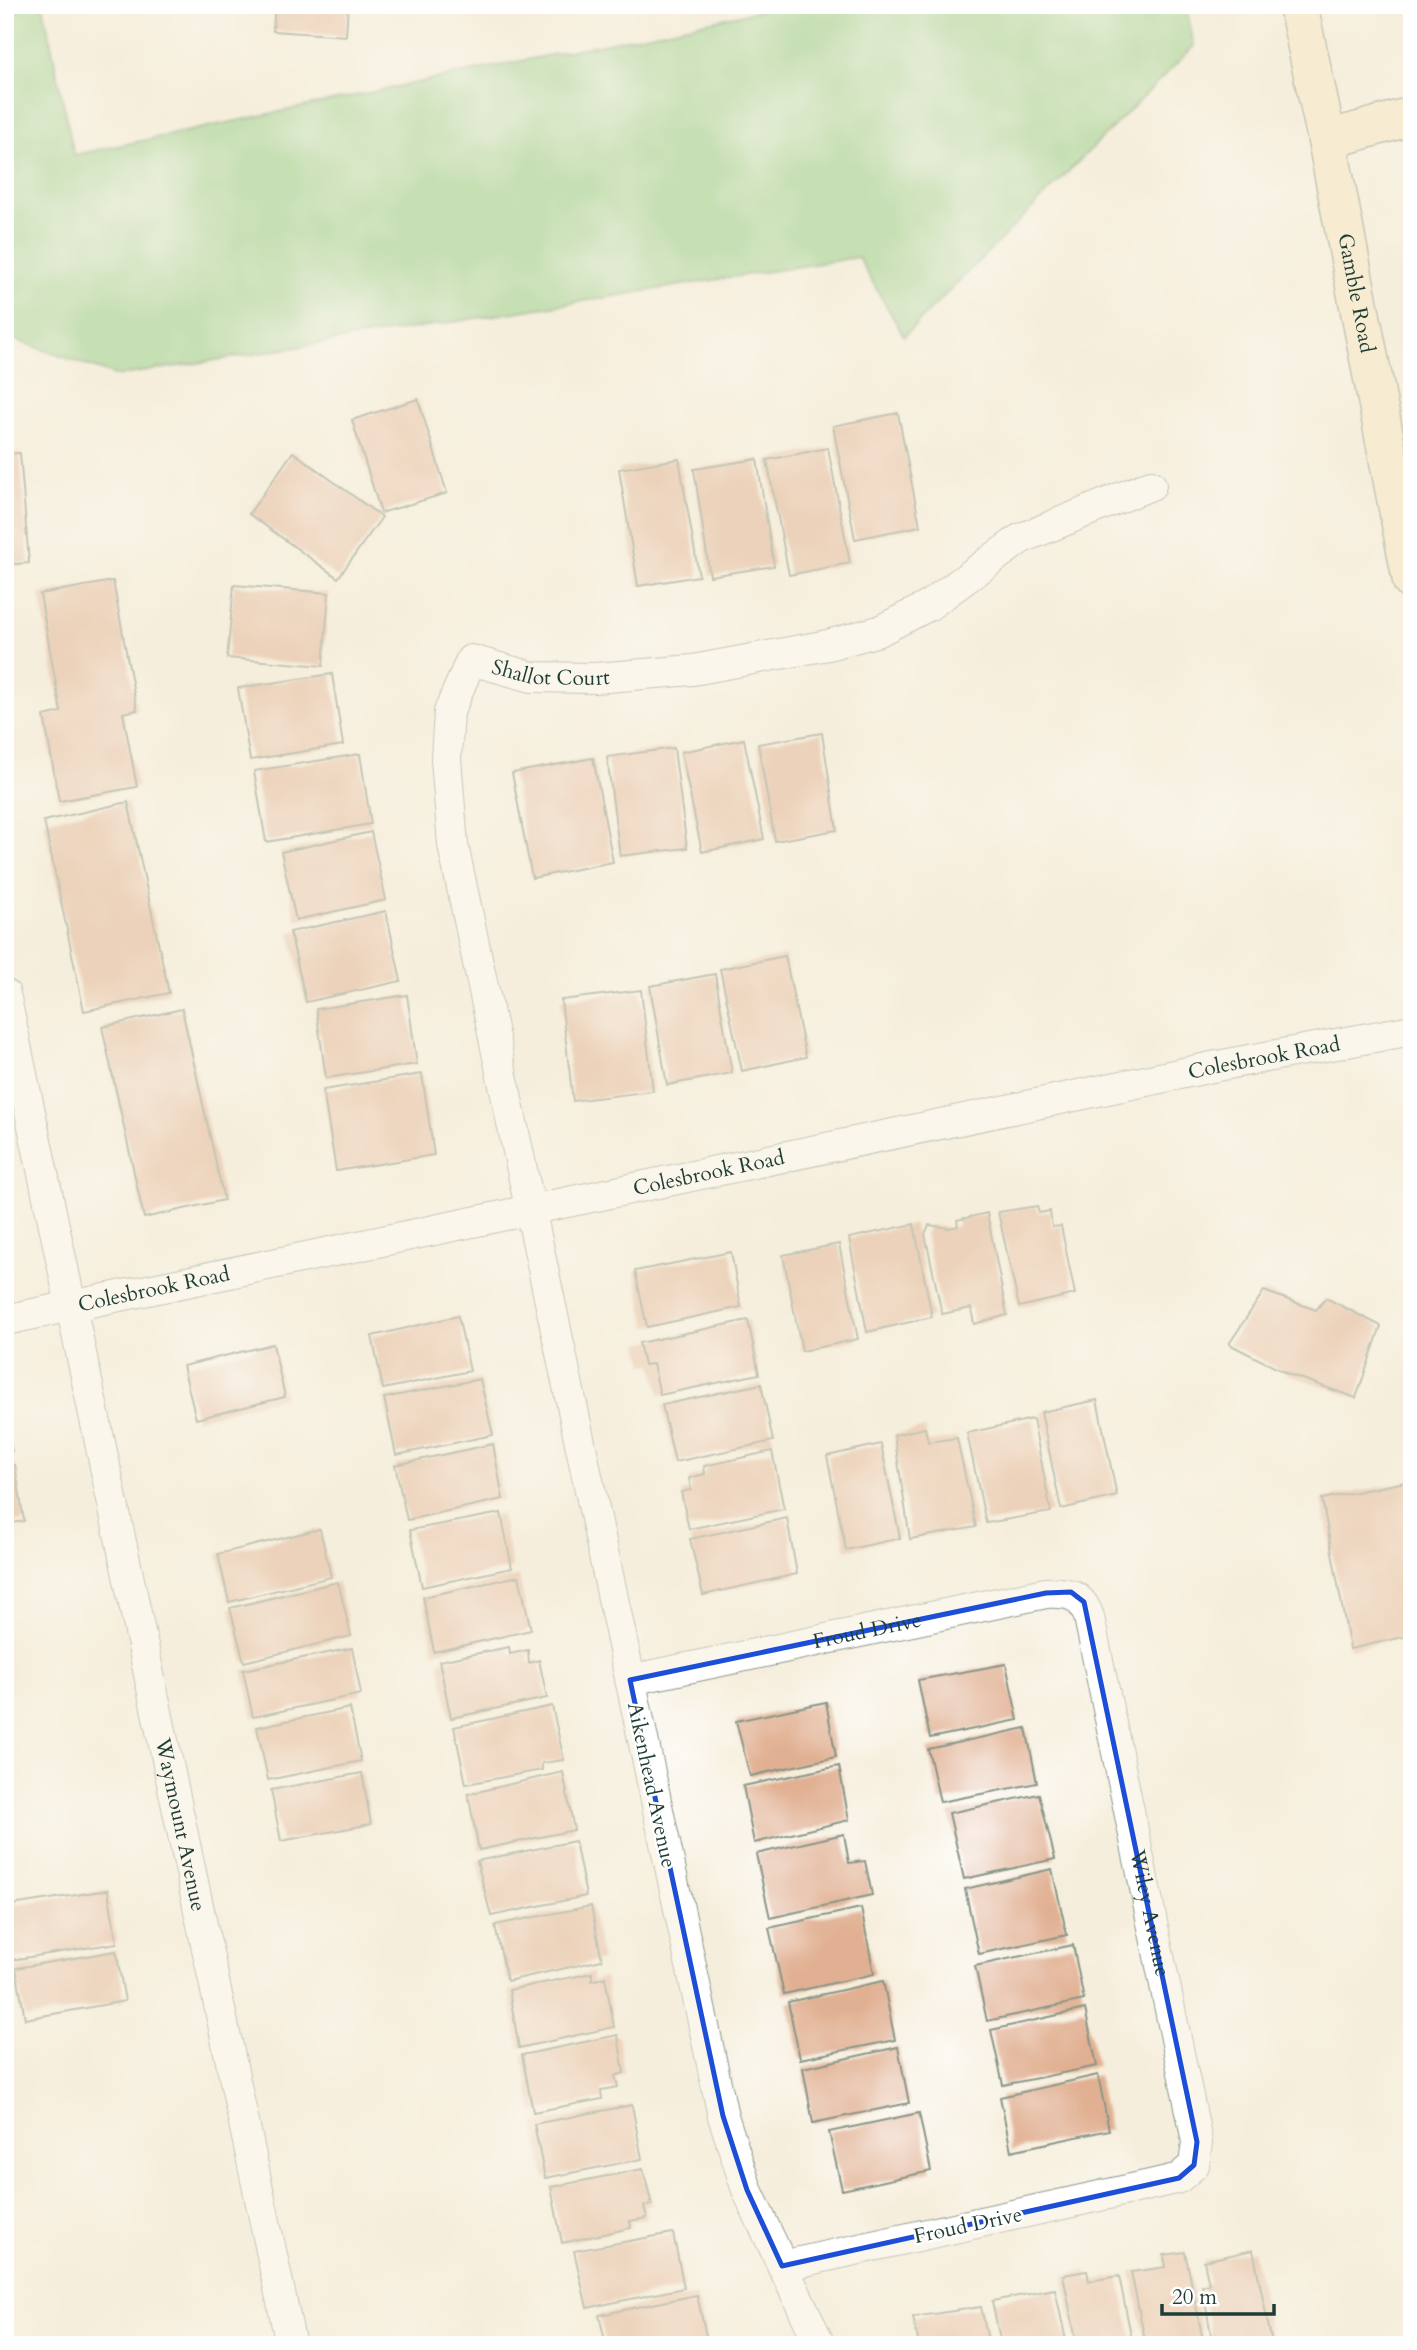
<svg xmlns="http://www.w3.org/2000/svg" width="1417" height="2350" font-family="Cardo,serif">
<rect width="100%" height="100%" fill="#fff"/>
<filter id="ink" filterUnits="userSpaceOnUse"><feTurbulence type="fractalNoise" baseFrequency=".0143" numOctaves="2"/><feDisplacementMap in="SourceGraphic" scale="14" xChannelSelector="R" yChannelSelector="G"/><feConvolveMatrix kernelMatrix="1 2 1 2 8 2 1 2 1" color-interpolation-filters="sRGB"/></filter>
<filter id="wash" filterUnits="userSpaceOnUse"><feTurbulence type="fractalNoise" baseFrequency=".00686" numOctaves="4" result="noise"/><feDisplacementMap in="SourceGraphic" scale="28" xChannelSelector="R" yChannelSelector="G"/><feGaussianBlur stdDeviation="1.57" result="paint"/><feColorMatrix in="noise" values="0 0 0 0 0 0 0 0 0 0 0 0 0 0 0 0 0 1.4 0 .05"/><feComposite in="paint" operator="in"/></filter>
<g filter="url(#wash)">
<rect width="100%" height="100%" fill="#f6eedc"/>
<polygon fill="#8dcc82" stroke="#56845b" stroke-width="2" points="5,5 43,5 74,155 787,5 1186,5 1194,46 904,336 858,257 117,376 5,336"/>
<g id="blocks">
<g fill="#e1b092">
<polygon points="275,5 348,5 346,36 273,31"/>
<polygon points="376,5 400,5 401,7 376,10"/>
<polygon points="418,399 447,493 381,513 352,420"/>
<polygon points="898,413 920,526 855,539 833,426"/>
<polygon points="828,448 850,563 789,575 767,460"/>
<polygon points="293,452 382,517 338,578 249,514"/>
<polygon points="20,453 29,563 5,565 5,454"/>
<polygon points="679,459 699,576 638,586 619,469"/>
<polygon points="757,459 774,566 710,576 694,469"/>
<polygon points="113,581 137,710 123,713 137,787 59,801 44,716 61,712 40,594"/>
<polygon points="234,585 329,593 323,666 227,658"/>
<polygon points="332,674 343,745 250,760 238,688"/>
<polygon points="822,733 837,830 775,841 758,744"/>
<polygon points="744,739 764,839 702,852 681,752"/>
<polygon points="674,748 687,848 620,856 607,757"/>
<polygon points="360,754 371,824 266,842 254,771"/>
<polygon points="593,758 613,862 532,878 512,773"/>
<polygon points="128,802 169,993 84,1011 44,821"/>
<polygon points="371,832 386,900 296,920 281,852"/>
<polygon points="386,911 401,981 306,1002 290,932"/>
<polygon points="785,956 806,1057 742,1071 720,969"/>
<polygon points="715,974 732,1073 667,1085 650,986"/>
<polygon points="641,990 653,1091 573,1101 561,1000"/>
<polygon points="407,995 417,1064 326,1078 316,1009"/>
<polygon points="182,1009 224,1200 144,1218 102,1027"/>
<polygon points="422,1074 434,1155 336,1171 323,1090"/>
<polygon points="1037,1206 1039,1213 1050,1211 1052,1227 1061,1226 1075,1294 1019,1307 998,1212"/>
<polygon points="987,1213 1007,1315 974,1324 971,1308 942,1314 925,1234 929,1225 949,1228 958,1226 957,1220"/>
<polygon points="914,1224 932,1317 867,1332 849,1238"/>
<polygon points="839,1244 858,1339 802,1351 783,1255"/>
<polygon points="731,1252 741,1307 647,1327 635,1271"/>
<polygon points="1264,1291 1316,1310 1326,1298 1381,1326 1356,1398 1288,1374 1229,1344"/>
<polygon points="458,1316 470,1371 383,1389 372,1336"/>
<polygon points="748,1320 759,1374 660,1395 653,1364 644,1365 639,1343"/>
<polygon points="273,1344 285,1397 196,1419 183,1366"/>
<polygon points="480,1379 493,1435 396,1455 384,1398"/>
<polygon points="761,1384 773,1441 675,1462 662,1405"/>
<polygon points="1097,1400 1117,1496 1061,1509 1041,1412"/>
<polygon points="1033,1419 1051,1512 986,1523 967,1433"/>
<polygon points="5,1427 12,1451 5,1453"/>
<polygon points="925,1428 928,1442 957,1438 976,1527 910,1539 894,1435"/>
<polygon points="493,1444 503,1499 407,1520 395,1465"/>
<polygon points="881,1444 900,1538 846,1550 827,1456"/>
<polygon points="772,1451 784,1509 689,1529 681,1492 691,1490 689,1478 705,1474 704,1466"/>
<polygon points="15,1465 24,1521 5,1524 5,1467"/>
<polygon points="1410,1481 1412,1635 1350,1649 1322,1499"/>
<polygon points="501,1513 512,1568 422,1587 410,1530"/>
<polygon points="787,1518 797,1574 703,1595 690,1539"/>
<polygon points="320,1529 331,1577 229,1602 218,1554"/>
<polygon points="519,1576 531,1630 434,1652 423,1597"/>
<polygon points="338,1582 351,1636 244,1662 230,1608"/>
<polygon points="509,1647 510,1654 528,1650 529,1663 539,1660 547,1698 451,1718 439,1661"/>
<polygon points="352,1648 361,1694 253,1717 243,1670"/>
<polygon points="1006,1664 1018,1720 930,1738 918,1680"/>
<polygon points="826,1702 836,1757 750,1776 736,1721"/>
<polygon points="552,1706 564,1760 542,1763 542,1770 466,1784 454,1727"/>
<polygon points="350,1708 361,1761 268,1780 257,1727"/>
<polygon points="1026,1728 1037,1783 940,1802 928,1749"/>
<polygon points="839,1766 849,1820 754,1843 743,1786"/>
<polygon points="563,1772 574,1830 479,1850 468,1794"/>
<polygon points="362,1773 371,1824 281,1841 271,1790"/>
<polygon points="1039,1794 1055,1859 964,1879 949,1813"/>
<polygon points="844,1834 849,1863 865,1861 872,1895 770,1918 756,1854"/>
<polygon points="575,1841 586,1896 491,1916 477,1861"/>
<polygon points="1052,1869 1067,1935 979,1954 965,1889"/>
<polygon points="108,1890 117,1943 11,1960 5,1906"/>
<polygon points="591,1906 602,1960 507,1981 495,1925"/>
<polygon points="861,1908 874,1974 784,1994 769,1928"/>
<polygon points="1073,1945 1084,2000 987,2021 975,1966"/>
<polygon points="116,1951 125,2001 25,2019 16,1968"/>
<polygon points="592,1973 592,1981 605,1977 614,2027 519,2048 509,1990"/>
<polygon points="883,1981 895,2040 800,2059 788,2002"/>
<polygon points="1085,2009 1097,2066 1003,2085 991,2030"/>
<polygon points="618,2035 624,2073 615,2076 618,2087 601,2090 602,2099 533,2112 522,2055"/>
<polygon points="898,2047 909,2103 813,2123 803,2068"/>
<polygon points="1098,2075 1109,2130 1011,2151 1000,2097"/>
<polygon points="632,2105 642,2159 545,2178 534,2124"/>
<polygon points="919,2113 931,2171 842,2190 829,2132"/>
<polygon points="643,2169 652,2205 644,2206 647,2218 630,2221 631,2228 562,2243 551,2187"/>
<polygon points="673,2233 684,2288 587,2308 574,2251"/>
<polygon points="1253,2250 1272,2343 1213,2345 1202,2286 1209,2284 1204,2261"/>
<polygon points="1185,2252 1204,2345 1146,2345 1131,2272 1166,2267 1164,2255"/>
<polygon points="1087,2271 1089,2281 1119,2276 1133,2345 1077,2345 1063,2275"/>
<polygon points="1055,2289 1067,2345 1001,2345 992,2301"/>
<polygon points="697,2295 708,2345 606,2345 599,2315"/>
<polygon points="981,2307 989,2345 919,2345 913,2317"/>
</g>
</g>
</g>
<g filter="url(#ink)">
<use href="#blocks" fill-opacity="0" stroke="#8a9688" stroke-width="2"/>
<g fill="none" stroke-linecap="round" stroke-linejoin="round">
<defs>
<g id="street">
<path id="s1" d="M5,994L291,2345"/>
<path id="s2" d="M5,1320L1217,1066L1412,1030"/>
<path id="s3" d="M630,1680L1046,1593C1069,1592 1081,1594 1089,1617L1192,2116L1197,2142L1194,2165L1179,2178L1154,2184L782,2266"/>
<path id="s4" d="M820,2345L747,2190L723,2116L453,845L446,759L449,712L471,660L532,677L595,678L693,670L828,645L879,631L928,606L1020,539L1151,485"/>
</g>
<g id="secondary">
<path id="s5" d="M1298,5L1327,140L1412,581"/>
<polyline points="1327,140 1412,116"/>
</g>
</defs>
<use href="#street" stroke="#8a9688" stroke-width="32"/>
<use href="#secondary" stroke="#8a9688" stroke-width="41"/>
<use href="#street" stroke="#fff" stroke-width="30"/>
<use href="#secondary" stroke="#f8e8c3" stroke-width="38"/>
</g>
</g>
<path d="M0 0H1417V2350H0ZM1071,1592L1084,1602L1197,2142L1194,2165L1179,2178L782,2266L747,2190L723,2116L630,1680L1046,1593Z" fill="#f6eedc" fill-opacity=".55" fill-rule="evenodd"/>
<path fill="none" stroke="#1d4ed8" stroke-width="5" stroke-linejoin="round" d="M1071,1592L1084,1602L1197,2142L1194,2165L1179,2178L782,2266L747,2190L723,2116L630,1680L1046,1593Z"/>
<g text-anchor="middle" stroke-width="5" stroke-linejoin="round" paint-order="stroke">
<g font-size="21" fill="#1f3d34" stroke="#fff">
<text dy="7" stroke="none"><textPath href="#s5" startOffset="294">Gamble Road</textPath></text>
<text dy="7" stroke="none"><textPath href="#s4" startOffset="1820">Shallot Court</textPath></text>
<text dy="7" stroke="none"><textPath href="#s2" startOffset="1286">Colesbrook Road</textPath></text>
<text dy="7" stroke="none"><textPath href="#s2" startOffset="719">Colesbrook Road</textPath></text>
<text dy="7" stroke="none"><textPath href="#s2" startOffset="152">Colesbrook Road</textPath></text>
<text dy="7" stroke="none"><textPath href="#s3" startOffset="242">Froud Drive</textPath></text>
<text transform="translate(652 1785) rotate(78)" y="7">Aikenhead Avenue</text>
<text dy="7" stroke="none"><textPath href="#s1" startOffset="849">Waymount Avenue</textPath></text>
<text dy="7" stroke="none"><textPath href="#s3" startOffset="782">Wiley Avenue</textPath></text>
<text transform="translate(968 2225) rotate(-12)" y="7">Froud Drive</text>
</g>
</g>
<rect width="1417" height="2350" fill="none" stroke="#fff" stroke-width="28"/>
<path d="M1162 2304v10h112v-10" fill="none" stroke="#1f3d34" stroke-width="3.5"/>
<text x="1172" y="2304" font-size="21" fill="#1f3d34" stroke="#ffffff" stroke-width="5" paint-order="stroke">20 m</text>
</svg>
